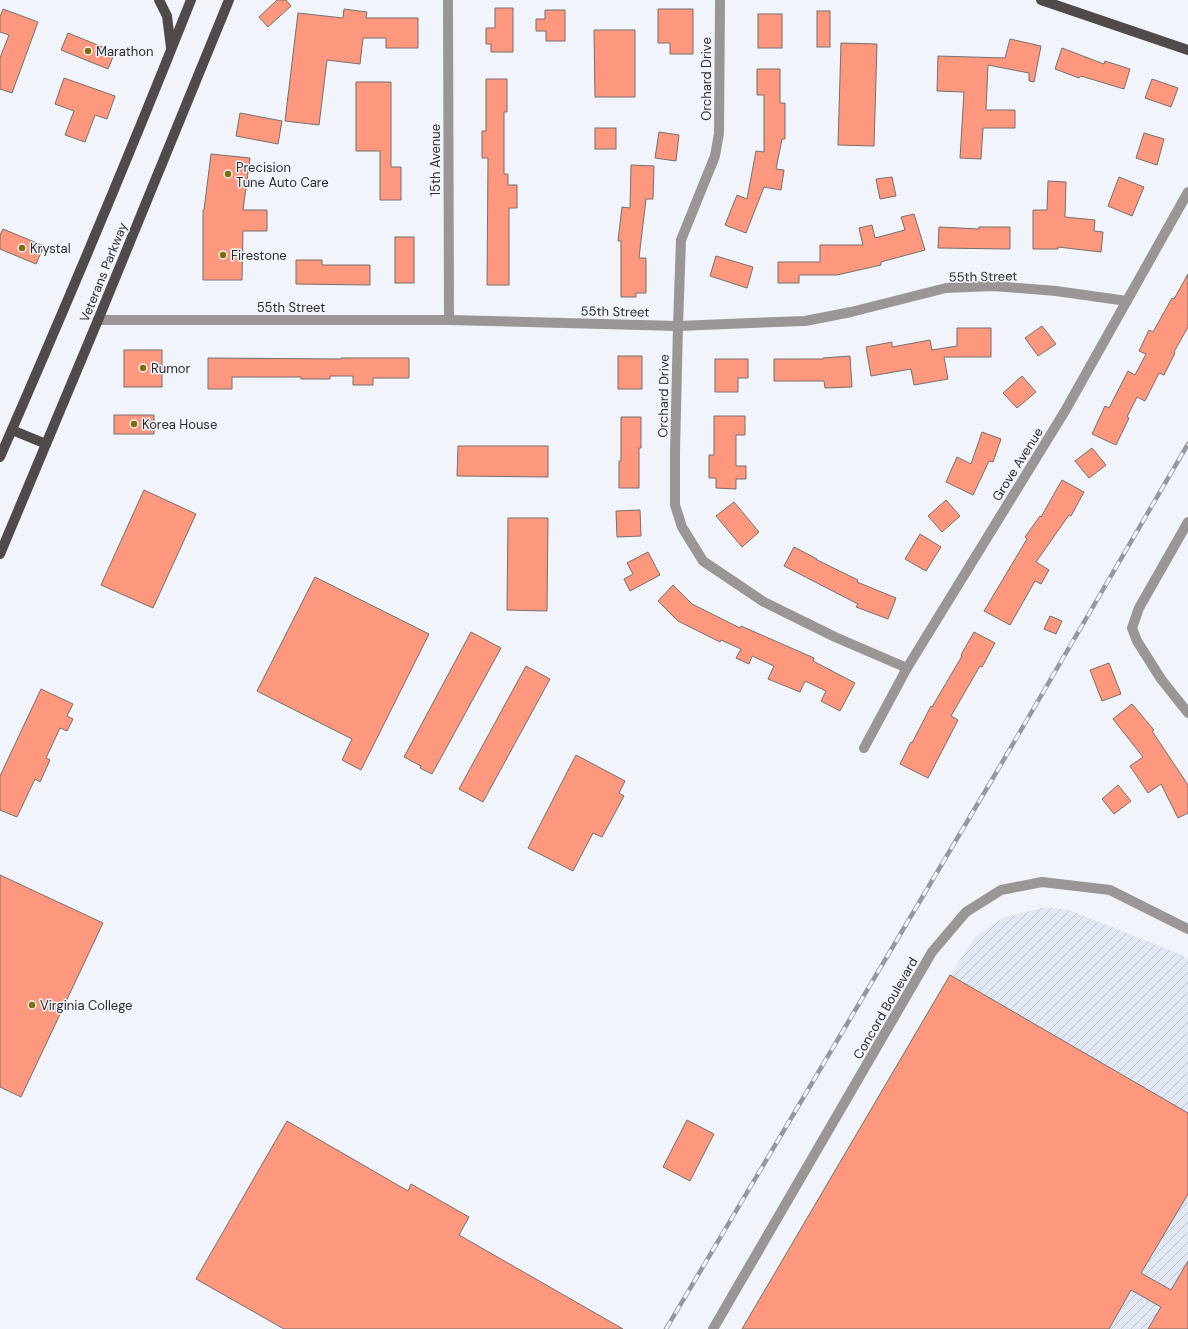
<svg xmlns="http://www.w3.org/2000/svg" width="1188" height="1329" font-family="'DM Sans',sans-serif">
<defs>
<pattern id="industrial-furrows" width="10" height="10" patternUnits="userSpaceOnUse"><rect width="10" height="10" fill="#e1e8f4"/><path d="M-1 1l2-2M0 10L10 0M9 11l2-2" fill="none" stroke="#c1c7d2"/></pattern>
</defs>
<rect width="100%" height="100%" fill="#f1f4fa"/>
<polygon fill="url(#industrial-furrows)" points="1045,907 1069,910 1182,955 1188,960 1188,1329 742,1329 950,975 975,937 1003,918"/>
<g fill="#fd987e" stroke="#756f6d">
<polygon points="277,0 286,0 291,6 268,27 259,17"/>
<polygon points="495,8 513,8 513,52 491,52 491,44 486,44 486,28 495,28"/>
<polygon points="3,9 38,22 12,93 0,89 0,58 9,35 0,32 0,17"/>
<polygon points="344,9 367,12 366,18 418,18 418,48 386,48 386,38 363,38 360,64 327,60 319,125 285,121 298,13 343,18"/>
<polygon points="658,9 693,9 693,54 670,54 670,43 658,43"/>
<polygon points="545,10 565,10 565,41 546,41 546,31 536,31 536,19 545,19"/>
<rect x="817" y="11" width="13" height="36"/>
<rect x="758" y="14" width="24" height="34"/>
<polygon points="594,30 635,30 635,97 595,97"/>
<polygon points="68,33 115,52 108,69 61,50"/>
<polygon points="1010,39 1041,46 1034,82 1029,81 1029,73 988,65 986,110 1015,110 1015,128 983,128 981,159 960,158 964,92 937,91 938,56 1005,58"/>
<polygon points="841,43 877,44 874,146 838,145"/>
<polygon points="1062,48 1104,64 1105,61 1130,69 1124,89 1081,76 1079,78 1055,69"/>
<polygon points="757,69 780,69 780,103 785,103 785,139 782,139 776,169 784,170 781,190 764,187 746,233 725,225 737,195 747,199 756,151 764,152 764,95 757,95"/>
<polygon points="64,78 115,96 107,119 95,115 85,142 65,135 74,111 55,104"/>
<polygon points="486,79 507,79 507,112 504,112 504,174 508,174 508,185 517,185 517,208 509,208 509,285 487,285 488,158 482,158 482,131 486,131"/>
<polygon points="1152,79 1178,88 1171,107 1145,98"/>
<polygon points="356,82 391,82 391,167 401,167 401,200 380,200 380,151 356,151"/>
<polygon points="240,113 282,121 278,144 236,136"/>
<rect x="595" y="128" width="21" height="21"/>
<polygon points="659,132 679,135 676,161 655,158"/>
<polygon points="1144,133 1164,139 1157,165 1136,158"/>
<polygon points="211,154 250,158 243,210 267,210 267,231 243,231 242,280 203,280 203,210 204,210"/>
<polygon points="631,165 654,166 653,199 646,199 639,258 646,258 646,293 636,293 636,297 621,297 621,241 618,241 622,207 630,208"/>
<polygon points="892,177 896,196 880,199 876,179"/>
<polygon points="1119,177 1144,187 1132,216 1108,206"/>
<polygon points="1048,181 1066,182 1065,217 1095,220 1094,231 1103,232 1101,252 1058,247 1058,249 1033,249 1033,210 1047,210"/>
<polygon points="914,214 925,250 881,262 881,265 837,275 799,275 799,283 778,283 778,262 820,262 820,245 863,245 859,228 872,225 875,238 905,230 901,217"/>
<polygon points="939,227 979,229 979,227 1010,227 1010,249 938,248"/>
<polygon points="3,229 44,246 36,264 0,249 0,235"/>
<rect x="395" y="237" width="19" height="46"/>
<polygon points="716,256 753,267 747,288 710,276"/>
<polygon points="296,260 322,260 322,265 370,265 370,285 296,284"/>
<polygon points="1188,274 1188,327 1174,352 1175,353 1164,375 1159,373 1145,401 1137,397 1127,417 1129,418 1116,445 1092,434 1105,406 1109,408 1128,371 1135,375 1146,354 1139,351 1149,330 1153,332 1172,298 1174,299"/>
<polygon points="1042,326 1056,344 1038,356 1025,338"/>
<polygon points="957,328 991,328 991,357 944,357 948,379 914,385 911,369 871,376 866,347 892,342 892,347 930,340 932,350 957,346"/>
<rect x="124" y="350" width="38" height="37"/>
<rect x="618" y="356" width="24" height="33"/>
<polygon points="850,356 852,387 825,388 824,381 774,381 774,359 823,359 823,358"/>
<polygon points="208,358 341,359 341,358 409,358 409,378 373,378 373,385 353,385 353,376 330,376 330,379 301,379 301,377 232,377 232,389 208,389"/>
<polygon points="715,359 748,359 748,378 738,378 738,392 715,392"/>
<polygon points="1022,376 1036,392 1017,408 1003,393"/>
<rect x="114" y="415" width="40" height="19"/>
<polygon points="714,416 745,416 745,435 736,435 736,466 746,466 746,479 736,479 736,489 716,488 716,478 709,478 709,455 714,455"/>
<polygon points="621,417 641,417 641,448 639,448 639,488 619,488 619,461 621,461"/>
<polygon points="982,432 1001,439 993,462 989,461 973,495 946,482 957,457 971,464"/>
<polygon points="458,446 548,446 548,477 457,476"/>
<polygon points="1092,448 1106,465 1089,478 1075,461"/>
<polygon points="1062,480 1084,492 1071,516 1069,515 1036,562 1049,570 1041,584 1035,581 1010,625 984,611 1027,539 1025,537 1040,516 1041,517"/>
<polygon points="144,490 196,514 153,608 101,585"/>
<polygon points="946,500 960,516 942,532 928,516"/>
<polygon points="734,502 759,532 742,547 716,516"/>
<polygon points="640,510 641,536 617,537 616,511"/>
<polygon points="508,518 548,518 547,611 507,610"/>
<polygon points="920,534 941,547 926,571 905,559"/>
<polygon points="794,547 817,559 817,560 858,580 857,582 896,598 888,619 856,607 858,604 784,566"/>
<polygon points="648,552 660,575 630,591 624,579 633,574 627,563"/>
<polygon points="315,577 429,634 361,770 342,760 352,739 257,691"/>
<polygon points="673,585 692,604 740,628 741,626 814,658 813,661 855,683 840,711 821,701 826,691 805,681 800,692 768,679 774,666 752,656 749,664 736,658 741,649 721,640 720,642 678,621 658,601"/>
<polygon points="1050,616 1062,621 1056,634 1044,629"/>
<polygon points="471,632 501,648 432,774 420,768 421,766 404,757"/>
<polygon points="974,632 995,643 982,667 980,666 951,716 958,720 928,778 900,764 911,742 912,743 931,706 932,707 962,656 961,655"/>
<polygon points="1109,663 1121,694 1102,701 1090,670"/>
<polygon points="526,666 550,679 483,802 459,789"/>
<polygon points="41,689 73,704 67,716 73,719 67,731 60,728 46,758 50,760 40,782 35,779 17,817 0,810 0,776"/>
<polygon points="1132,704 1154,730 1152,731 1188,785 1188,813 1178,818 1161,784 1148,793 1130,766 1143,757 1113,719"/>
<polygon points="576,755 625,781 619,793 624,796 602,837 593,833 573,871 528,848"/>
<polygon points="1118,785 1131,801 1114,814 1102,799"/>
<polygon points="0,875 103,923 21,1097 0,1087"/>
<polygon points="950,975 1188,1113 1188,1194 1141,1273 1171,1290 1188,1261 1188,1329 1148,1329 1161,1307 1131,1290 1109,1329 742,1329"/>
<polygon points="687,1120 714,1134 690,1181 663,1167"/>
<polygon points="287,1121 408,1191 411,1184 469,1217 459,1235 623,1329 284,1329 196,1279"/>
</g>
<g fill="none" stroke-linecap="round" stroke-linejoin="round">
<g stroke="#999695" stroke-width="10">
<polyline points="448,0 449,320"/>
<polyline points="720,0 719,133 715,156 681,240 678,326 675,452 675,505 682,527 703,561 764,602 835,637 907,668"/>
<polyline points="98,320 449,320 678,326 751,323 805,321 851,312 946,288 993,286 1056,291 1127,301"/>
<polyline points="1188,522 1139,608 1132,628 1137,641 1161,679 1188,713"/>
<polyline points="864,748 907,668 1065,411 1188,192"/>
<polyline points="713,1329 932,952 966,912 1001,890 1042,882 1110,890 1188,929"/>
</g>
<g stroke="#504b4a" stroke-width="10">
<polyline points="159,0 167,16 171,48"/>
<polyline points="1041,0 1188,50"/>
<polyline points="12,430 46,444"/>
<path d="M0,457C66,306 130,154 191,0"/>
<polyline points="0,554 98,320 229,0"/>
</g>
<defs>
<polyline id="rail" points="666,1329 993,778 1188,444"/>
</defs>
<use href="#rail" stroke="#96989d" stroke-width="4.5"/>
<use href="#rail" stroke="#f1f4fa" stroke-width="3" stroke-dasharray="9" stroke-linecap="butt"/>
</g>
<g fill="#7f6e0b" stroke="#f1f4fa" stroke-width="1.5">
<circle cx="88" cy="51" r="4"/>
<circle cx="228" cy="174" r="4"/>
<circle cx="22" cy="248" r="4"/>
<circle cx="223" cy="255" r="4"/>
<circle cx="143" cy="368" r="4"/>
<circle cx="134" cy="424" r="4"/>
<circle cx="32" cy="1005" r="4"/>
</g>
<g text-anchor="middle" stroke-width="3" stroke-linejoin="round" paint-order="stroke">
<g font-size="13" fill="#2b2c2e" stroke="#f1f4fa" text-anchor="start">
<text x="96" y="56">Marathon</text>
<text x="236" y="172">Precision<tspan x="236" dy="15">Tune Auto Care</tspan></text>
<text x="30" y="253">Krystal</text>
<text x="231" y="260">Firestone</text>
<text x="151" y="373">Rumor</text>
<text x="142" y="429">Korea House</text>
<text x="40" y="1010">Virginia College</text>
</g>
<g font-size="13" fill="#2b2c2e" stroke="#f1f4fa">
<text transform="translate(706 79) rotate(-90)" y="5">Orchard Drive</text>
<text transform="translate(435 160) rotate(-90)" y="5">15th Avenue</text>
<text transform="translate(103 272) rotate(-68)" y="5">Veterans Parkway</text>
<text transform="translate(983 276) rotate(-1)" y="5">55th Street</text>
<text x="291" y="312">55th Street</text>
<text transform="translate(615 311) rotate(1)" y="5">55th Street</text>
<text transform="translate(663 396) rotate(-89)" y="5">Orchard Drive</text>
<text transform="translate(1017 464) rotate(-58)" y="5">Grove Avenue</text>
<text transform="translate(885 1008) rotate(-60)" y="5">Concord Boulevard</text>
</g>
</g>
</svg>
